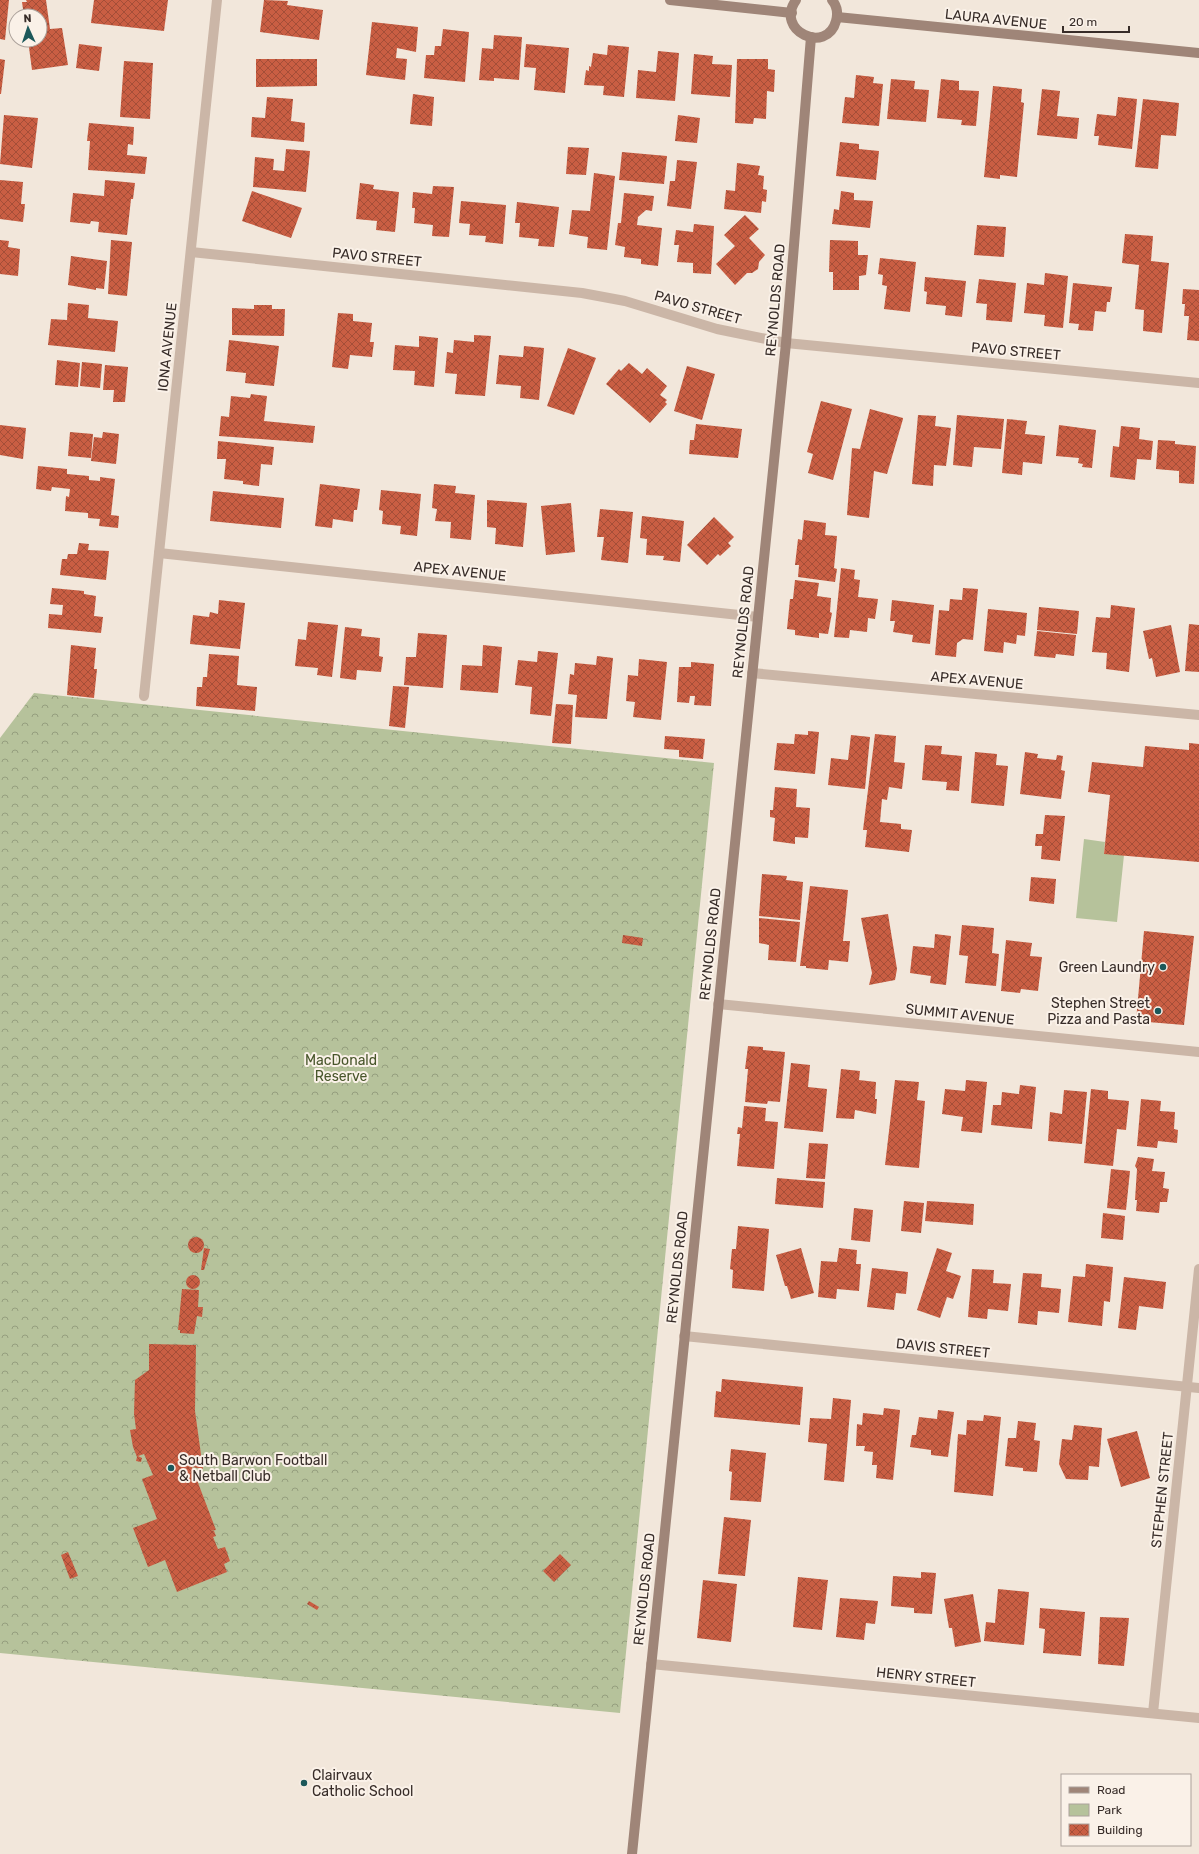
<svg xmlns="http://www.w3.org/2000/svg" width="1199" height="1854" font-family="Rubik,sans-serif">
<defs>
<pattern id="forest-crowns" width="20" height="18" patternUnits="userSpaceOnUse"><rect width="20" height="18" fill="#b6c29b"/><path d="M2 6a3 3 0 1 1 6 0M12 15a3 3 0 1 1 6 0" fill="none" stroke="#959e7e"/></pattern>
<pattern id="building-cross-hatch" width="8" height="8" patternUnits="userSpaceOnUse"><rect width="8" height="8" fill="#c95e43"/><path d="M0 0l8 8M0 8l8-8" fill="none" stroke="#a44e38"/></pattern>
</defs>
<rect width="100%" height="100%" fill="#f2e7db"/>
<polygon fill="#b6c29b" points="1084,839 1105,842 1104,853 1124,855 1117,922 1076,918"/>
<polygon fill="url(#forest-crowns)" points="34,693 714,763 620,1713 0,1653 0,738"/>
<g fill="url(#building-cross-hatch)">
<polygon points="0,0 9,0 5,40 0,39"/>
<polygon points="26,0 46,0 50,29 62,28 68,65 32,70 28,40 40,40 40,16 24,16 22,2 27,2"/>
<polygon points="94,0 168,0 164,31 91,23"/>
<polygon points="264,0 288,1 287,5 323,10 319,40 260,32"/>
<polygon points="372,22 418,27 416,52 397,48 396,58 407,59 405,80 366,75"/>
<polygon points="443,29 469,32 465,82 424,78 426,55 434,55 435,46 441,46"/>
<polygon points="494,35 522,37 519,80 494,78 494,81 479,80 482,48 493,49"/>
<polygon points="79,44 102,47 99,71 76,68"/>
<polygon points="526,44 569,48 565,93 534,90 536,68 524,67"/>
<polygon points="608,45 629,47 624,97 603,95 604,86 584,85 586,70 589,71 589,66 591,67 593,53 607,55"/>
<polygon points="658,51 679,53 675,101 636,98 638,70 656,72"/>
<polygon points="694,54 713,56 712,64 732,65 730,97 691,94"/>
<polygon points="0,59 5,60 1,94 0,94"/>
<polygon points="256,59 317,59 317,86 256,87"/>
<polygon points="737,59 768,59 768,69 775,70 774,92 767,91 766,119 754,118 753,124 735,123"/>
<polygon points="124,61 153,63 150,119 120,117"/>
<polygon points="856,75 874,77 873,83 883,84 879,126 842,123 845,97 854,98"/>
<polygon points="891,79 915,81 914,89 929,90 926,122 887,119"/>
<polygon points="941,79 959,81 959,90 979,91 976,126 961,125 962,120 937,118"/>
<polygon points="993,86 1022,89 1021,102 1024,103 1017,177 1000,175 1000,179 984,177"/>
<polygon points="1042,89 1060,91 1057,116 1079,118 1077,139 1037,135"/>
<polygon points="413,94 434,97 432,126 410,124"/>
<polygon points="267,97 293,99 291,121 305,123 304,142 251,137 252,117 265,118"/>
<polygon points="1118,97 1137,99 1132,149 1098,145 1099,136 1094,136 1097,114 1116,116"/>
<polygon points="1143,99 1179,103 1176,136 1161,135 1158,169 1135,167"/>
<polygon points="4,115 38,118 32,168 0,164"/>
<polygon points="678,115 700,118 697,143 675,141"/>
<polygon points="89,123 134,127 133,145 128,144 127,155 147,157 145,174 88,170 90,141 87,141"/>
<polygon points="840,142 859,144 859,149 879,151 876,180 836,176"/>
<polygon points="568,147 589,148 586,175 566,174"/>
<polygon points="286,149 310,151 306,192 253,187 255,157 274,159 273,170 284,171"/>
<polygon points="622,152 667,156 664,184 619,180"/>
<polygon points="677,160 697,162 691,209 667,206 670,181 675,181"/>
<polygon points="737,163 760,166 758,175 764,176 763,189 767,190 766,202 762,201 761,213 724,209 726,190 735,191"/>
<polygon points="594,173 615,176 607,250 587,248 588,237 569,234 572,210 590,211"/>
<polygon points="0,180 23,182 21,204 25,204 23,222 0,219"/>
<polygon points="105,180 135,183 133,199 131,199 127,235 98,232 99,222 91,221 90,224 70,222 73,193 104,196"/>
<polygon points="360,183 374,185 373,189 399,192 395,232 376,230 377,221 356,219"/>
<polygon points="433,186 454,187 449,237 432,236 433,225 414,223 415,208 412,208 413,192 432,194"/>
<polygon points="252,191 302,208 291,238 242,221"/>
<polygon points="841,191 854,193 854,200 873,201 870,228 832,224 834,209 839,210"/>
<polygon points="624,193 654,196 652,211 646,210 638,217 637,225 662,228 658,266 641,264 641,259 624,257 625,247 615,245 618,223 621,223"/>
<polygon points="461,201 506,205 503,244 485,242 486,236 469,235 470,224 459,223"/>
<polygon points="517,202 559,207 554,247 538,246 539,239 519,237 520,223 515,223"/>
<polygon points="745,215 759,229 749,238 765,255 759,262 758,269 752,273 747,273 735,285 716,264 735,246 724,235"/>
<polygon points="694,224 714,226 711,274 693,273 693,263 677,262 679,245 674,245 676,230 693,232"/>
<polygon points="977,225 1006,227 1004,257 974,255"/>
<polygon points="1125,234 1153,236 1151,261 1169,263 1162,333 1143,331 1144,310 1135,309 1139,265 1122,263"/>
<polygon points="0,240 9,241 8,247 20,249 18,276 0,274"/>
<polygon points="111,240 132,242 127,296 108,294"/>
<polygon points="830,240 858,241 858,255 868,255 866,275 859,276 859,290 833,290 833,272 829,272"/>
<polygon points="71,256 107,261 104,289 96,288 96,290 68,285"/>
<polygon points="880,258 916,262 910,312 884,309 887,286 882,285 883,275 878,274"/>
<polygon points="1045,273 1068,276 1063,328 1044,326 1045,315 1024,313 1027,283 1044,285"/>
<polygon points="925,277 966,281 962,317 945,315 946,306 926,304 927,292 924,291"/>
<polygon points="979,279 1016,283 1012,322 986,320 987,304 976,303"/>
<polygon points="1073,283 1112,287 1110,302 1107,302 1106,312 1095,311 1093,331 1078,330 1079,324 1069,323"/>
<polygon points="1183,289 1199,290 1199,341 1187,340 1189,316 1184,316 1185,304 1182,304"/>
<polygon points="68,303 89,305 88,318 118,321 115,352 48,345 51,319 67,320"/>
<polygon points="254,305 272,305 272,309 285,309 284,336 232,335 232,308 254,309"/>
<polygon points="338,313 353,314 353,321 372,323 370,342 374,342 372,357 350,355 348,369 332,367"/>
<polygon points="474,335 491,336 485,396 455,394 457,374 445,373 447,352 453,353 454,340 474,342"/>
<polygon points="419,336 438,338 434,387 414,385 415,371 393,370 395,345 419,347"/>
<polygon points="229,340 279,346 274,386 245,383 246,373 226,371"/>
<polygon points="524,346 544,348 539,400 520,398 521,386 496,384 499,355 523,357"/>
<polygon points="568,348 596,358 574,415 547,406"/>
<polygon points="57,360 80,363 78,387 55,385"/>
<polygon points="82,362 102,364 100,388 80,386"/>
<polygon points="629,363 642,374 647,368 667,386 660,395 667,400 665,402 667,404 650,423 606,384 619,369 621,371"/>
<polygon points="105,365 128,367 125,402 113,402 114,390 103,390"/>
<polygon points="687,366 715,374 702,420 674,411"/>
<polygon points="251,394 267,396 264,421 315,426 313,443 219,436 221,416 229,417 231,396 250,398"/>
<polygon points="821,401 852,409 833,480 808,473 813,454 807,452"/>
<polygon points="870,409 903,418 903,419 887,474 874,471 869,518 847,515 852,448 860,449"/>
<polygon points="918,415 936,416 935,426 951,428 946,466 934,465 933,486 912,484"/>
<polygon points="957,415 1004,419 1001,449 974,447 972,467 953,465"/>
<polygon points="1007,419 1027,421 1025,434 1045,436 1042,464 1023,462 1022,475 1002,473"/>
<polygon points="696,424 742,429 738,458 689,454 690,440 694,440"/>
<polygon points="0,425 26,428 23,459 0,455"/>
<polygon points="1059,425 1096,430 1092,468 1082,467 1083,464 1078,463 1079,458 1056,456"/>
<polygon points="1121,426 1140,428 1139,439 1153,441 1151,460 1137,459 1135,480 1110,477 1113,446 1119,447"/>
<polygon points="70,432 93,434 91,458 68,456"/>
<polygon points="103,432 119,434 116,464 91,461 94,437 102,438"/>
<polygon points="1158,440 1175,441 1175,444 1196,446 1194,484 1179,483 1179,471 1156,469"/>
<polygon points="218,441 274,447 272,465 261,464 259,486 243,484 243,481 224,479 226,459 217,459"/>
<polygon points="38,466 67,469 67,474 89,476 89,480 100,481 100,477 115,479 111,515 119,516 118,528 99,526 100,519 88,518 88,513 65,511 66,496 69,497 70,489 52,487 51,491 36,489"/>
<polygon points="320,484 360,489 357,510 354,510 353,522 333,519 332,528 315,526"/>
<polygon points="434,484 456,486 455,493 475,495 471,540 450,538 451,522 435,521 437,509 432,508"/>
<polygon points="381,490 421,494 417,536 400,534 401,526 382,524 383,511 379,510"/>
<polygon points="213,491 284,498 281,528 210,521"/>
<polygon points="487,500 527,503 523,547 495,544 496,528 487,527"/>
<polygon points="571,503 575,552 546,555 541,506"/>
<polygon points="600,509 633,512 628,563 601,560 604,537 597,537"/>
<polygon points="642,516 684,521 680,562 663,560 664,556 646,555 647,539 640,538"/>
<polygon points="714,517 734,537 728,543 731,546 720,556 718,554 707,565 687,545"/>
<polygon points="804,520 826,523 825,535 837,536 834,568 837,569 835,582 798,577 799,565 795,565 798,539 802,540"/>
<polygon points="79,543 89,544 88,550 109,551 106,580 60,575 62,559 67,559 68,554 77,554"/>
<polygon points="841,568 855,570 854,579 860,580 858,597 878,599 875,619 868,618 867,632 850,630 849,638 834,637"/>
<polygon points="795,580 819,583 817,596 831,598 830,612 832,613 828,634 819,633 819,638 795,635 795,630 787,629 790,599 793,599"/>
<polygon points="52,588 84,591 84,594 96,596 94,616 103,617 101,633 48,628 49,614 62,615 63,605 50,604"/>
<polygon points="963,588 978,589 973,640 963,639 957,643 956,657 935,655 939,610 949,611 950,599 962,600"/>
<polygon points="219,600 245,603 240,649 190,644 193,615 209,617 210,612 218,614"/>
<polygon points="892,600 934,605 930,644 912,642 913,635 893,632 895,621 890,621"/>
<polygon points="1111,605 1135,608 1129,672 1106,669 1107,653 1092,652 1096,617 1110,618"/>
<polygon points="1039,607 1079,611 1077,634 1037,630"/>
<polygon points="988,609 1027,613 1025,636 1017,635 1016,644 1004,642 1003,653 984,651"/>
<polygon points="308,622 338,625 332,677 317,675 318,668 295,666 298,639 306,640"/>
<polygon points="1189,624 1199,625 1199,672 1185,671"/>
<polygon points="1171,625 1180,672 1156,677 1152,658 1149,659 1143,631"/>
<polygon points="345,627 362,629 361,636 380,638 379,656 383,657 381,672 357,670 356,680 340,678"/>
<polygon points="1037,631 1076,635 1074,656 1056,654 1055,658 1034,656"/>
<polygon points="418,633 447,635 443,688 404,685 406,657 416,657"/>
<polygon points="71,645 96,648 94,669 97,669 94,698 67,695"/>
<polygon points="483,645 502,647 498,693 460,690 462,665 482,666"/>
<polygon points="538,651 558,653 551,716 530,714 532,687 515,685 518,660 537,662"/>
<polygon points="209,654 239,656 237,685 257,687 255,711 196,706 197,687 202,687 203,677 207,677"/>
<polygon points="597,656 613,658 607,719 575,717 577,695 568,694 570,674 574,675 575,663 596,665"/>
<polygon points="639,659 667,662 661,720 633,717 635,702 626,701 628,675 638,676"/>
<polygon points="691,662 714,664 711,706 694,705 695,696 690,696 689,703 677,702 679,667 691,667"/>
<polygon points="393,686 409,687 405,728 389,726"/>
<polygon points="556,704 573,705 571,744 552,743"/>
<polygon points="808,731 819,732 815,774 774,770 777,743 794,744 795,734 808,735"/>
<polygon points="875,734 896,736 894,762 905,763 902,789 889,787 887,800 882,799 880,822 901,824 901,829 912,830 909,852 865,847 867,830 863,830"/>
<polygon points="851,735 870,737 865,789 828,785 831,758 848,760"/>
<polygon points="665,736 705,739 703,759 679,757 679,750 664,749"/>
<polygon points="1189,743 1199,744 1199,862 1104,854 1110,795 1088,792 1092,762 1143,767 1145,746 1189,750"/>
<polygon points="925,745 942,746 941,754 962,756 959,791 946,790 947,782 922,780"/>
<polygon points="975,752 997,754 996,765 1008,766 1004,806 971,803"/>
<polygon points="1025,752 1038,754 1037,758 1056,760 1057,755 1063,756 1061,770 1065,771 1061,799 1020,794"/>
<polygon points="775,787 797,789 796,807 810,808 808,838 795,837 795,844 773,841 775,818 770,817 770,810 773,810"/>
<polygon points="1045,815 1065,816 1060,861 1041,859 1042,846 1035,846 1036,834 1043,834"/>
<polygon points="762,874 787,876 786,880 803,882 800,920 759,916"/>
<polygon points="1031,877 1056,879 1054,904 1029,901"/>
<polygon points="810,886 848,890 843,941 850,941 848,962 829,960 828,970 806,968 806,966 800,966"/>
<polygon points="888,914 897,969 895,980 869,985 872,973 861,918"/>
<polygon points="759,918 800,922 796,962 768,960 769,945 759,943"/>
<polygon points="962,925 994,928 992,953 999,954 996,986 965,983 968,956 959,955"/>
<polygon points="1144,931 1194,936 1184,1025 1136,1021"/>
<polygon points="935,934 951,936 946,985 930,983 931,976 910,973 913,946 934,948"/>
<polygon points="623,935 643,938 642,946 622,943"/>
<polygon points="1006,940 1032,943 1030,956 1042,957 1038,991 1021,989 1020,993 1001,991"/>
<polygon points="748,1046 763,1047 763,1050 785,1052 780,1102 768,1101 767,1104 745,1102 748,1069 745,1069"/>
<polygon points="791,1063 810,1065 808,1087 827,1089 823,1132 784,1128"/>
<polygon points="841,1069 860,1071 859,1080 876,1082 875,1099 877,1099 876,1114 855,1110 854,1119 836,1118"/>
<polygon points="895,1080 919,1082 917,1100 925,1101 919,1168 885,1165"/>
<polygon points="966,1080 987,1082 982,1133 961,1131 963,1117 942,1114 945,1089 965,1091"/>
<polygon points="1020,1085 1036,1087 1032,1129 991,1125 993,1105 1001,1105 1002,1092 1019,1094"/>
<polygon points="1091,1089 1108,1091 1108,1099 1129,1101 1126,1130 1117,1129 1113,1166 1084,1163"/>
<polygon points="1064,1090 1087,1092 1082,1144 1048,1141 1050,1112 1062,1114"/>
<polygon points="1141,1099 1161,1101 1160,1111 1175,1112 1174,1129 1178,1130 1177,1143 1158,1141 1157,1148 1137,1146"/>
<polygon points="744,1106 766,1108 765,1121 778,1122 774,1169 737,1166 740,1134 737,1134 738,1127 742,1128"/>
<polygon points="809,1143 828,1144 825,1179 806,1178"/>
<polygon points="1138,1157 1154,1159 1152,1171 1165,1172 1163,1188 1169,1189 1167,1202 1160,1202 1159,1213 1136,1211 1137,1200 1135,1200 1137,1169 1135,1166"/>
<polygon points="1111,1169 1130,1171 1126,1210 1107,1208"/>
<polygon points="777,1178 825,1182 823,1208 775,1204"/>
<polygon points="904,1201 924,1203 921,1233 901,1231"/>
<polygon points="927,1201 974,1204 973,1225 925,1221"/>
<polygon points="854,1208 873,1210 870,1242 851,1240"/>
<polygon points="1103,1213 1125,1216 1123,1240 1101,1238"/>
<polygon points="738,1226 769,1229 764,1291 732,1288 733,1270 730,1269 732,1249 736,1249"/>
<circle cx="196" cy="1245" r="8"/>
<polygon points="204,1248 210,1249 204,1270 201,1270"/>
<polygon points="801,1248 814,1293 791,1299 787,1286 785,1286 776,1255"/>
<polygon points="839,1248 857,1250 856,1264 861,1264 859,1291 837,1289 836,1299 818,1297 821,1261 837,1262"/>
<polygon points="937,1248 952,1253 946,1271 961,1276 953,1299 947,1297 940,1318 917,1310"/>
<polygon points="1086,1264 1113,1267 1110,1302 1104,1301 1102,1326 1068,1322 1073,1276 1085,1277"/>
<polygon points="872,1268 908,1272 906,1294 896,1293 894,1310 867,1307"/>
<polygon points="972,1269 994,1270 993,1283 1011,1284 1008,1311 988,1309 987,1319 968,1317"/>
<polygon points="1023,1273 1042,1274 1041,1287 1061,1289 1059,1313 1038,1311 1037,1325 1018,1323"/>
<circle cx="193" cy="1282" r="7"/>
<polygon points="1124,1277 1166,1282 1163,1309 1139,1306 1136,1330 1118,1328"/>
<polygon points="182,1289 199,1290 198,1307 203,1307 202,1317 197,1316 194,1334 180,1333 180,1330 178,1330"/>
<polygon points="149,1344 196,1345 195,1411 203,1469 192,1467 216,1530 211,1531 214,1531 216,1536 213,1537 218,1549 225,1547 230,1561 224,1564 227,1572 177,1592 165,1560 148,1567 133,1528 157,1519 142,1479 153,1475 144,1454 138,1456 142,1458 141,1462 136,1461 137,1457 133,1447 130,1430 136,1429 134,1414 135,1380 149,1370"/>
<polygon points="722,1379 803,1387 800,1425 714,1417 716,1391 721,1392"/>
<polygon points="833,1398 851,1400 844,1482 824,1480 827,1444 808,1442 810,1418 831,1419"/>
<polygon points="884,1408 900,1410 893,1480 876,1478 877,1465 872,1465 873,1452 864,1451 865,1446 856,1446 857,1424 862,1425 863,1413 883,1415"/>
<polygon points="938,1410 954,1412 948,1457 931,1455 931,1450 910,1447 912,1435 916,1435 919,1417 937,1419"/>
<polygon points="984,1415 1001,1417 993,1496 954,1492 958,1434 966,1435 967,1420 983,1421"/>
<polygon points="1018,1421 1036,1423 1034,1440 1040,1441 1037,1472 1023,1471 1023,1468 1005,1466 1008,1438 1016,1438"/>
<polygon points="1074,1425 1102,1428 1099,1467 1089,1466 1088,1480 1066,1479 1059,1464 1062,1439 1072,1440"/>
<polygon points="1137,1431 1150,1478 1121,1487 1107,1439"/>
<polygon points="731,1449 766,1453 761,1502 730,1500 732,1472 729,1471"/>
<polygon points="724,1517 751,1520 745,1576 718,1574"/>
<polygon points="68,1552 78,1576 70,1579 61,1555"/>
<polygon points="560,1554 571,1565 554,1582 543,1571"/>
<polygon points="921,1572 936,1573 932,1614 914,1613 914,1608 891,1606 893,1576 921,1578"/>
<polygon points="798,1577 828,1580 822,1630 793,1627"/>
<polygon points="703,1580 737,1584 731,1642 697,1638"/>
<polygon points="998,1589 1029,1592 1024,1645 984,1641 986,1622 995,1623"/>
<polygon points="973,1594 981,1642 955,1647 952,1628 949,1628 944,1599"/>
<polygon points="840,1598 878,1601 875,1624 866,1623 864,1640 836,1637"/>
<polygon points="309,1601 319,1607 317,1610 307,1604"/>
<polygon points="1040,1608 1085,1612 1081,1656 1043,1653 1045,1629 1039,1628"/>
<polygon points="1100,1617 1129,1618 1124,1666 1098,1664"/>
</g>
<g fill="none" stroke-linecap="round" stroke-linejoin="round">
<g stroke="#cbb6a7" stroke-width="10">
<polyline points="191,252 582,293 625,301 717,329 786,343 1199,383"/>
<polyline points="159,553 758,617"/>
<polyline points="752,673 1199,715"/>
<polyline points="144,696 217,0"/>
<polyline points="718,1004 1199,1052"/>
<polyline points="684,1336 1199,1388"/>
<polyline points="651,1664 1199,1718"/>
<polyline points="1153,1713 1199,1269"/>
</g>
<g stroke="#9f8578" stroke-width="10">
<polyline points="670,0 792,13"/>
<path d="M796,0C774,31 827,55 836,21C838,14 837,6 832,0"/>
<polyline points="837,17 1199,53"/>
<polyline points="632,1854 786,343 811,37"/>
</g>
</g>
<g fill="#1c585a" stroke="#faf1e8" stroke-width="1.5">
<circle cx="1163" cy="967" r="4"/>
<circle cx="1158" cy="1011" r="4"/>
<circle cx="171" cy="1468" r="4"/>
<circle cx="304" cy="1783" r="4"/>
</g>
<g text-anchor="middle" stroke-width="4" stroke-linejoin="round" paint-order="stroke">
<g font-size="14" fill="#372c28" stroke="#faf1e8">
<text transform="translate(996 19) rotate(6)" y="5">LAURA AVENUE</text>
<text transform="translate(377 257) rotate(6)" y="5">PAVO STREET</text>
<text transform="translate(775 300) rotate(-85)" y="5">REYNOLDS ROAD</text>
<text transform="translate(698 307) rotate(16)" y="5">PAVO STREET</text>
<text transform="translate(167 347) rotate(-84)" y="5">IONA AVENUE</text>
<text transform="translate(1016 351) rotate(5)" y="5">PAVO STREET</text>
<text transform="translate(460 571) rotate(6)" y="5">APEX AVENUE</text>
<text transform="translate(743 622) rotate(-84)" y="5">REYNOLDS ROAD</text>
<text transform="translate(977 680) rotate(5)" y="5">APEX AVENUE</text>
<text transform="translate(710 944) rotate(-84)" y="5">REYNOLDS ROAD</text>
<text transform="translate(960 1014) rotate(6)" y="5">SUMMIT AVENUE</text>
<text transform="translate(677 1267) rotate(-84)" y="5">REYNOLDS ROAD</text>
<text transform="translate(943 1348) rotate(6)" y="5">DAVIS STREET</text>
<text transform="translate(1162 1490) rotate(-84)" y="5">STEPHEN STREET</text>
<text transform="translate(644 1589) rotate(-84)" y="5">REYNOLDS ROAD</text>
<text transform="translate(926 1677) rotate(6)" y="5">HENRY STREET</text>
</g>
<g font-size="14" fill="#372c28" stroke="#faf1e8" text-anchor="end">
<text x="1155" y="972">Green Laundry</text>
<text x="1150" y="1008">Stephen Street<tspan x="1150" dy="16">Pizza and Pasta</tspan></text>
<text x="179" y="1465" text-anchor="start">South Barwon Football<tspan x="179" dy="16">&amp; Netball Club</tspan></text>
<text x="312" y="1780" text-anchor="start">Clairvaux<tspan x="312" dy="16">Catholic School</tspan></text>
</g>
<g font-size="14" fill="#48562b" stroke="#faf1e8">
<text x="341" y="1065">MacDonald<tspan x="341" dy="16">Reserve</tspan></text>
</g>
</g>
<rect x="1061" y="1774" width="130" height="72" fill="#faf1e8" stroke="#aca29b"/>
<rect x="1069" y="1787" width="20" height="6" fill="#9f8578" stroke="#aca29b"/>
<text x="1097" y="1794" font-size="12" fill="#372c28">Road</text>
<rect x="1069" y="1804" width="20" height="12" fill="#b6c29b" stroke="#aca29b"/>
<text x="1097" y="1814" font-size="12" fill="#372c28">Park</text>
<rect x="1069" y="1824" width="20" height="12" fill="url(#building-cross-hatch)" stroke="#aca29b"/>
<text x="1097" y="1834" font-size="12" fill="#372c28">Building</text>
<g transform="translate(28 28) rotate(357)"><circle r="19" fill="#faf1e8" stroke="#aca29b"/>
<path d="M0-3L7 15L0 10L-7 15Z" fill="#1c585a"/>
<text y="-6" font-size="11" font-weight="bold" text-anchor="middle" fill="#372c28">N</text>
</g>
<path d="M1063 26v6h66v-6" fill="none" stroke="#372c28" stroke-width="2"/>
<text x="1069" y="26" font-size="12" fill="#372c28" stroke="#faf1e8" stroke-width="3" paint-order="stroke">20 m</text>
</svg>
